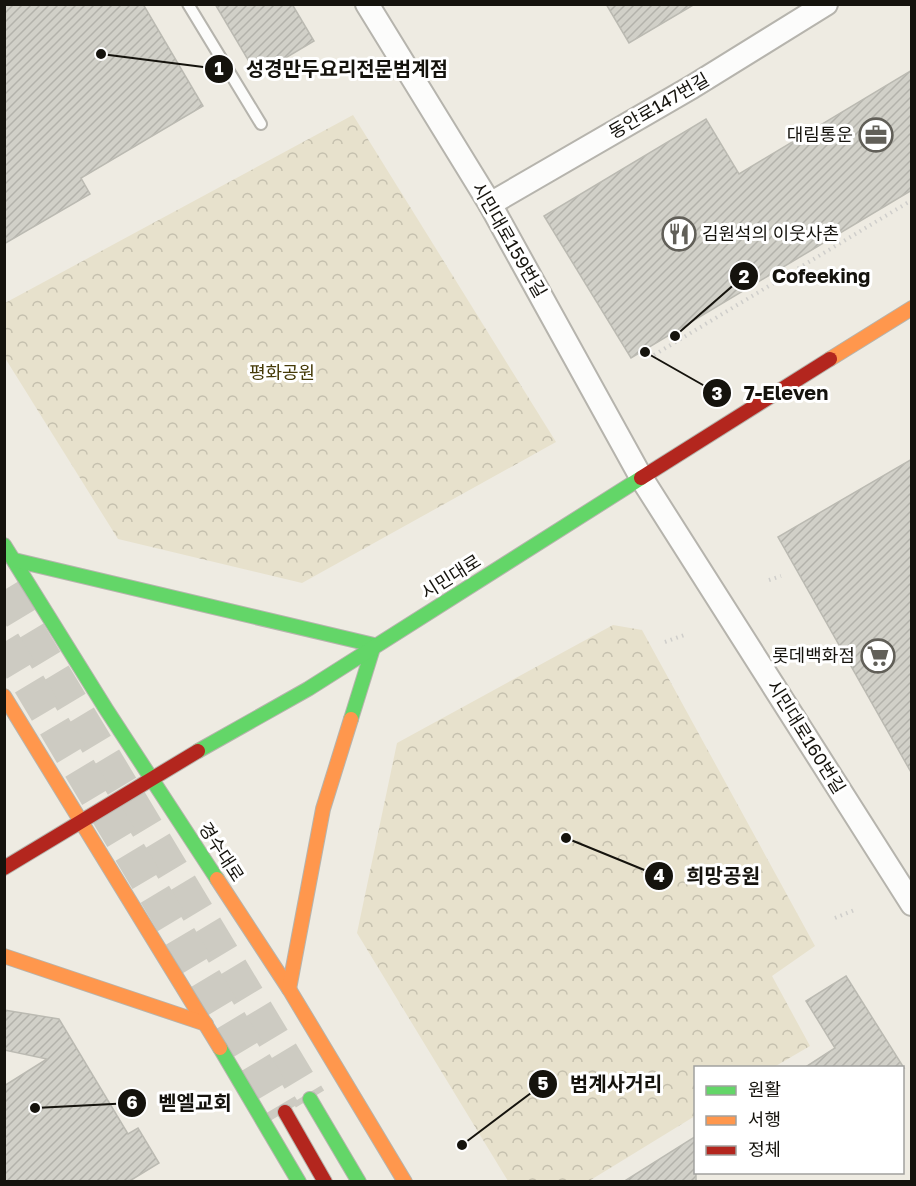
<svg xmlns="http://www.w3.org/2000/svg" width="916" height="1186" font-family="'Golos Text','Noto Sans KR',sans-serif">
<defs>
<pattern id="forest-crowns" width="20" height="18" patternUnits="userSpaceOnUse" patternTransform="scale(1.5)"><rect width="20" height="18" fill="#e7e1cc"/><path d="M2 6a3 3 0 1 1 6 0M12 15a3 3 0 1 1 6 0" fill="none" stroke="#c5c0ae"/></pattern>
<pattern id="building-hatch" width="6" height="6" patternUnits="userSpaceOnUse" patternTransform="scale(1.5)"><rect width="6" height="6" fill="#d1d0c8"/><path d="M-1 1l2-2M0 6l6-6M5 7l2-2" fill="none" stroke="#b3b2ab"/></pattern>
</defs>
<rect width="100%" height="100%" fill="#eeebe2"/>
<g fill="url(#forest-crowns)">
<polygon points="353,115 556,442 302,583 118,539 5,358 5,303"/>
<polygon points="613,625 642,630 815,946 772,976 810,1046 774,1067 696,1068 695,1116 589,1181 508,1181 357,933 397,743"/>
</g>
<g fill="url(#building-hatch)" stroke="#bbbab2" stroke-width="1.5">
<polygon points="4,4 143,4 203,106 81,178 90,194 4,244"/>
<polygon points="215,4 292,4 314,41 257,75"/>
<polygon points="606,4 695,4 629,43"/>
<polygon points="912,70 912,190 631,358 544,216 706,119 739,174"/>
<polygon points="912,459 912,774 778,537"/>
<polygon points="846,976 904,1068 804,1068 835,1048 806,1001"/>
<polygon points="4,1010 59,1019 128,1134 138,1128 159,1163 128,1182 4,1182 4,1086 47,1059 4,1050"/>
<polygon points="696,1136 696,1182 623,1182"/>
</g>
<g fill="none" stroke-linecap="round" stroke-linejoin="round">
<g stroke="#cdcbc2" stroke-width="33" stroke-dasharray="33 16" stroke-linecap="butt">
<polyline points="4,590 310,1099"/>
<polyline points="4,642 285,1112"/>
</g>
<defs>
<polyline id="lane" points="188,4 261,124"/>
<g id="street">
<polyline points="367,4 490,204 642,479 912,904"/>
<polyline points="490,204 692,87 826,4"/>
</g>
<g id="fast">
<polyline points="4,545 106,709 217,879"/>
<polyline points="14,560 374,645 351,719"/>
<polyline points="198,751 308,689 641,478"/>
<polyline points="220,1048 299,1182"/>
<polyline points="310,1099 359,1182"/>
</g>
<g id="slow">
<polyline points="830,359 912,308"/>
<polyline points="4,696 220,1048"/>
<polyline points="217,879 289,989 405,1182"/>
<polyline points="4,956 206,1024"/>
<polyline points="289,989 323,809 351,719"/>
</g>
<g id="jam">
<polyline points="641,478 830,359"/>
<polyline points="4,868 198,751"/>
<polyline points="285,1112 325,1182"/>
</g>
</defs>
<use href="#lane" stroke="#b6b4ad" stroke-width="14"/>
<use href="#street" stroke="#b6b4ad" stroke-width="26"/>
<use href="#fast" stroke="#b6b4ad" stroke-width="16"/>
<use href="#slow" stroke="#b6b4ad" stroke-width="16"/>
<use href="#jam" stroke="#b6b4ad" stroke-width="16"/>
<g stroke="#cfcecb" stroke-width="4" stroke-dasharray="1.5 4.5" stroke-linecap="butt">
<polyline points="654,355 912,200"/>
<polyline points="769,580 781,576"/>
<polyline points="665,642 687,634"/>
<polyline points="835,918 857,909"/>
</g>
<use href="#lane" stroke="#fcfcfb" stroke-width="10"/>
<use href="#street" stroke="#fcfcfb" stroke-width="22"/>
<use href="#fast" stroke="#63d668" stroke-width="14"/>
<use href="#slow" stroke="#ff974d" stroke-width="14"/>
<use href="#jam" stroke="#b3261e" stroke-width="14"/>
</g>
<defs>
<symbol id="office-ring" viewBox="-11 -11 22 22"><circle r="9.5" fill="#fff" stroke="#615f58" stroke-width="1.5"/><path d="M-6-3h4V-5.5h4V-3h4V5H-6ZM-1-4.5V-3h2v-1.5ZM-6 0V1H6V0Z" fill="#615f58"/></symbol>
<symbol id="restaurant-ring" viewBox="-11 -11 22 22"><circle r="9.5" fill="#fff" stroke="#615f58" stroke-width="1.5"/><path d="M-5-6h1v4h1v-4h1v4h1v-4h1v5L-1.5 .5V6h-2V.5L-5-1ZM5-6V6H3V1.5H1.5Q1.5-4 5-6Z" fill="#615f58"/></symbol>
<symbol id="supermarket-ring" viewBox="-11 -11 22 22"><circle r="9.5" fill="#fff" stroke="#615f58" stroke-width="1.5"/><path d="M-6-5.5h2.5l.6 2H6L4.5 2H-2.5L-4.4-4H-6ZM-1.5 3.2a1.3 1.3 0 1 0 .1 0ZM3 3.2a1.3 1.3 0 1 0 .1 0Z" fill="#615f58"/></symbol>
</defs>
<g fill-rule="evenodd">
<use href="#office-ring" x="857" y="116" width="38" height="38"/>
<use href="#restaurant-ring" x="660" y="215" width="38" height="38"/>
<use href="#supermarket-ring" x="859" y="637" width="38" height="38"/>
</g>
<g text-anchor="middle" stroke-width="6" stroke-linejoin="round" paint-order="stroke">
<g font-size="18" fill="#15130d" stroke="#fff">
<text transform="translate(659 106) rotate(-30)" y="6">동안로147번길</text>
<text transform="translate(509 240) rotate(60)" y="6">시민대로159번길</text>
<text transform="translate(451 577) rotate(-32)" y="6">시민대로</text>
<text transform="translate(806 737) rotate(58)" y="6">시민대로160번길</text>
<text transform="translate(221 852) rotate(57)" y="6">경수대로</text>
</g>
<g font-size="18" fill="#15130d" stroke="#fff" text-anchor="end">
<text x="853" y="141">대림통운</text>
<text x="702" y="240" text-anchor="start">김원석의 이웃사촌</text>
<text x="855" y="662">롯데백화점</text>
</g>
<g font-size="18" fill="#443906" stroke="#fff">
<text x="282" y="379">평화공원</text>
</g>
</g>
<path fill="none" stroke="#15130d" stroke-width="2" d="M101 54L219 69M675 336L744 276M645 352L717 393M566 838L659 876M462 1145L543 1084M35 1108L132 1103"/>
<g fill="#15130d" stroke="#fff" stroke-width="2">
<circle cx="101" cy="54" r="6"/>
<circle cx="675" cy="336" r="6"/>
<circle cx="645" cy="352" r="6"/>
<circle cx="566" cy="838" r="6"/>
<circle cx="462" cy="1145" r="6"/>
<circle cx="35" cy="1108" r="6"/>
<circle cx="219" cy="69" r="15"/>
<circle cx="744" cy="276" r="15"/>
<circle cx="717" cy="393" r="15"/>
<circle cx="659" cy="876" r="15"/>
<circle cx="543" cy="1084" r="15"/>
<circle cx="132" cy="1103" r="15"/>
</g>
<g font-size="18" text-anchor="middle" font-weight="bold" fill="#fff">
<text x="219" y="75">1</text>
<text x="744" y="283">2</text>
<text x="717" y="400">3</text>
<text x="659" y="882">4</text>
<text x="543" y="1090">5</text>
<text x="132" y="1109">6</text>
</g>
<g font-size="20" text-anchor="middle" font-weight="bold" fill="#15130d" stroke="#fff" stroke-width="6" stroke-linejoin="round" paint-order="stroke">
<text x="347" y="76">성경만두요리전문범계점</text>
<text x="821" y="283">Cofeeking</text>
<text x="786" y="400">7-Eleven</text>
<text x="723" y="883">희망공원</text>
<text x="616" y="1091">범계사거리</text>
<text x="195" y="1110">벧엘교회</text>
</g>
<rect width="916" height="1186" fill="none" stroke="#15130d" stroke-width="12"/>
<rect x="694" y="1066" width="210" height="108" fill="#ffffff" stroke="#a1a19e" stroke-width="1.5"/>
<rect x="706" y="1086" width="30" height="9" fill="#63d668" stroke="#a1a19e" stroke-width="1.5"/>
<text x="748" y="1096" font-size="18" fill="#15130d">원활</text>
<rect x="706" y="1116" width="30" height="9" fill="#ff974d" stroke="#a1a19e" stroke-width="1.5"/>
<text x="748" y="1126" font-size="18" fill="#15130d">서행</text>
<rect x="706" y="1146" width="30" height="9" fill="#b3261e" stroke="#a1a19e" stroke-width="1.5"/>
<text x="748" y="1156" font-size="18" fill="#15130d">정체</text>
</svg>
